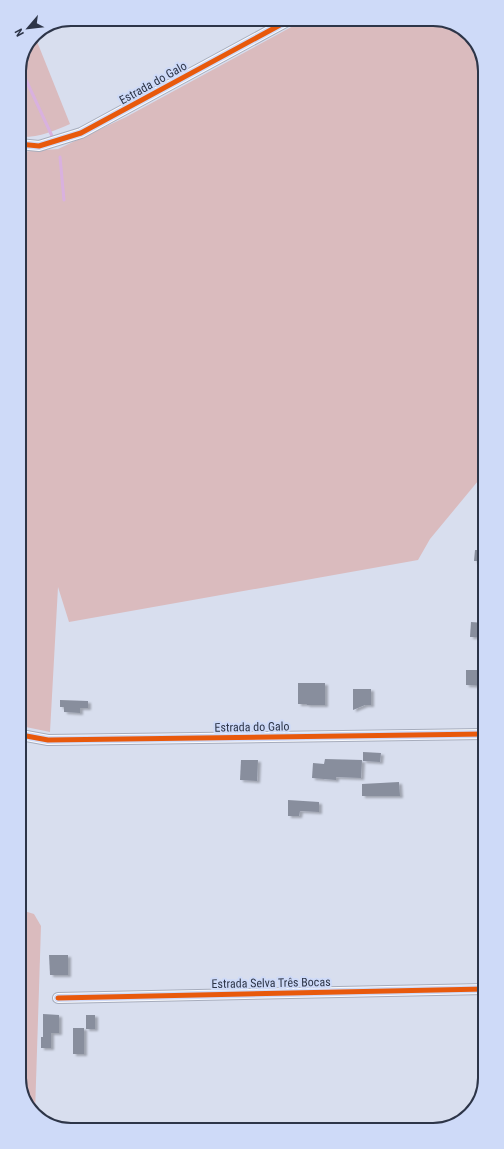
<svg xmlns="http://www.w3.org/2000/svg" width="504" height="1149" font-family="'Roboto Condensed',sans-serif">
<defs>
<filter id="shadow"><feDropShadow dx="3" dy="2" stdDeviation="1" flood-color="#0004"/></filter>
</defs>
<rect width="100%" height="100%" fill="#d8deee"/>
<g fill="#dabbbe">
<polygon points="306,19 436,19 464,30 482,54 483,475 430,539 418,560 69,622 58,587 50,732 21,726 19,152 58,149 126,117"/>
<path d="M34,34L70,124C54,131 38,138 19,137V68Z"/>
<polygon points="21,910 34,914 41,926 35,1113 22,1095"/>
</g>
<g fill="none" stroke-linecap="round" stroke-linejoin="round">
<g stroke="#d9b1df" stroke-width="3">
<polyline points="20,67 52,136"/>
<polyline points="60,157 64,200"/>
</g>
</g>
<g fill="#888e9d" filter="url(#shadow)">
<polygon points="475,550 484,550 484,561 474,561"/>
<polygon points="471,622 484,623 484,637 470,637"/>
<polygon points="466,670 484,670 484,686 466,685"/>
<polygon points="298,683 325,683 325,705 307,705 306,704 298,704"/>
<polygon points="353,689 371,689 371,705 365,705 353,710"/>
<polygon points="60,700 88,701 88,708 80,708 80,713 64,712 64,707 60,707"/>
<polygon points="363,752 381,753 380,762 363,761"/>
<polygon points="325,759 362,760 361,778 336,777 336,780 312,778 313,763 324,764"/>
<polygon points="241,760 258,760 257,781 240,780"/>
<polygon points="399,782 400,796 362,796 362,784"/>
<polygon points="288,800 319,802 319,812 300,811 299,816 288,816"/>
<polygon points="49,955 68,955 68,975 50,975"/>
<polygon points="43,1014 59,1015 59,1033 51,1033 51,1048 41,1048 41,1037 43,1037"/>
<rect x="86" y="1015" width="9" height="14"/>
<rect x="73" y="1028" width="11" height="26"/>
</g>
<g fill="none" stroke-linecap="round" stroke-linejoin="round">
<defs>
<g id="minor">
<polyline points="19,144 39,146 81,133 291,19"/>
<polyline points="21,735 48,740 484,734"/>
<polyline points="58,998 485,989"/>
</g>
</defs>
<use href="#minor" stroke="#a6acbc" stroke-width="12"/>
<use href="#minor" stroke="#f9fafc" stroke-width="10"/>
<defs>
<g id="cycleway">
<polyline points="19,144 39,146 81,133 291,19"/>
<polyline points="21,735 48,740 484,734"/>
<polyline points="58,998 485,989"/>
</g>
</defs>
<use href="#cycleway" stroke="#cedaf8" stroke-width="8"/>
<use href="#cycleway" stroke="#e8590c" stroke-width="5"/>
</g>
<g text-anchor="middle" stroke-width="4" stroke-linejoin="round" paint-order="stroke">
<g font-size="12" fill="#2d3548" stroke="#cedaf8">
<text transform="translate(153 83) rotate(-29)" y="4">Estrada do Galo</text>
<text transform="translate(252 727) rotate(-1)" y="4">Estrada do Galo</text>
<text transform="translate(271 983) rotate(-1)" y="4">Estrada Selva Três Bocas</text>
</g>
</g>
<path d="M0 0H504V1149H0ZM71 26H433A45 45 0 0 1 478 71V1078A45 45 0 0 1 433 1123H71A45 45 0 0 1 26 1078V71A45 45 0 0 1 71 26Z" fill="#cedaf8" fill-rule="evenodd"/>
<path fill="none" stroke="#2d3548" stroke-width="2" d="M71 26H433A45 45 0 0 1 478 71V1078A45 45 0 0 1 433 1123H71A45 45 0 0 1 26 1078V71A45 45 0 0 1 71 26Z"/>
<g transform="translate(28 28) rotate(242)" stroke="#cedaf8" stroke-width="3" paint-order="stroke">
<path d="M0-3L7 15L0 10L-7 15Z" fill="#2d3548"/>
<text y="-6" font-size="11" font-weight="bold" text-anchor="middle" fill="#2d3548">N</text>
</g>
</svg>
